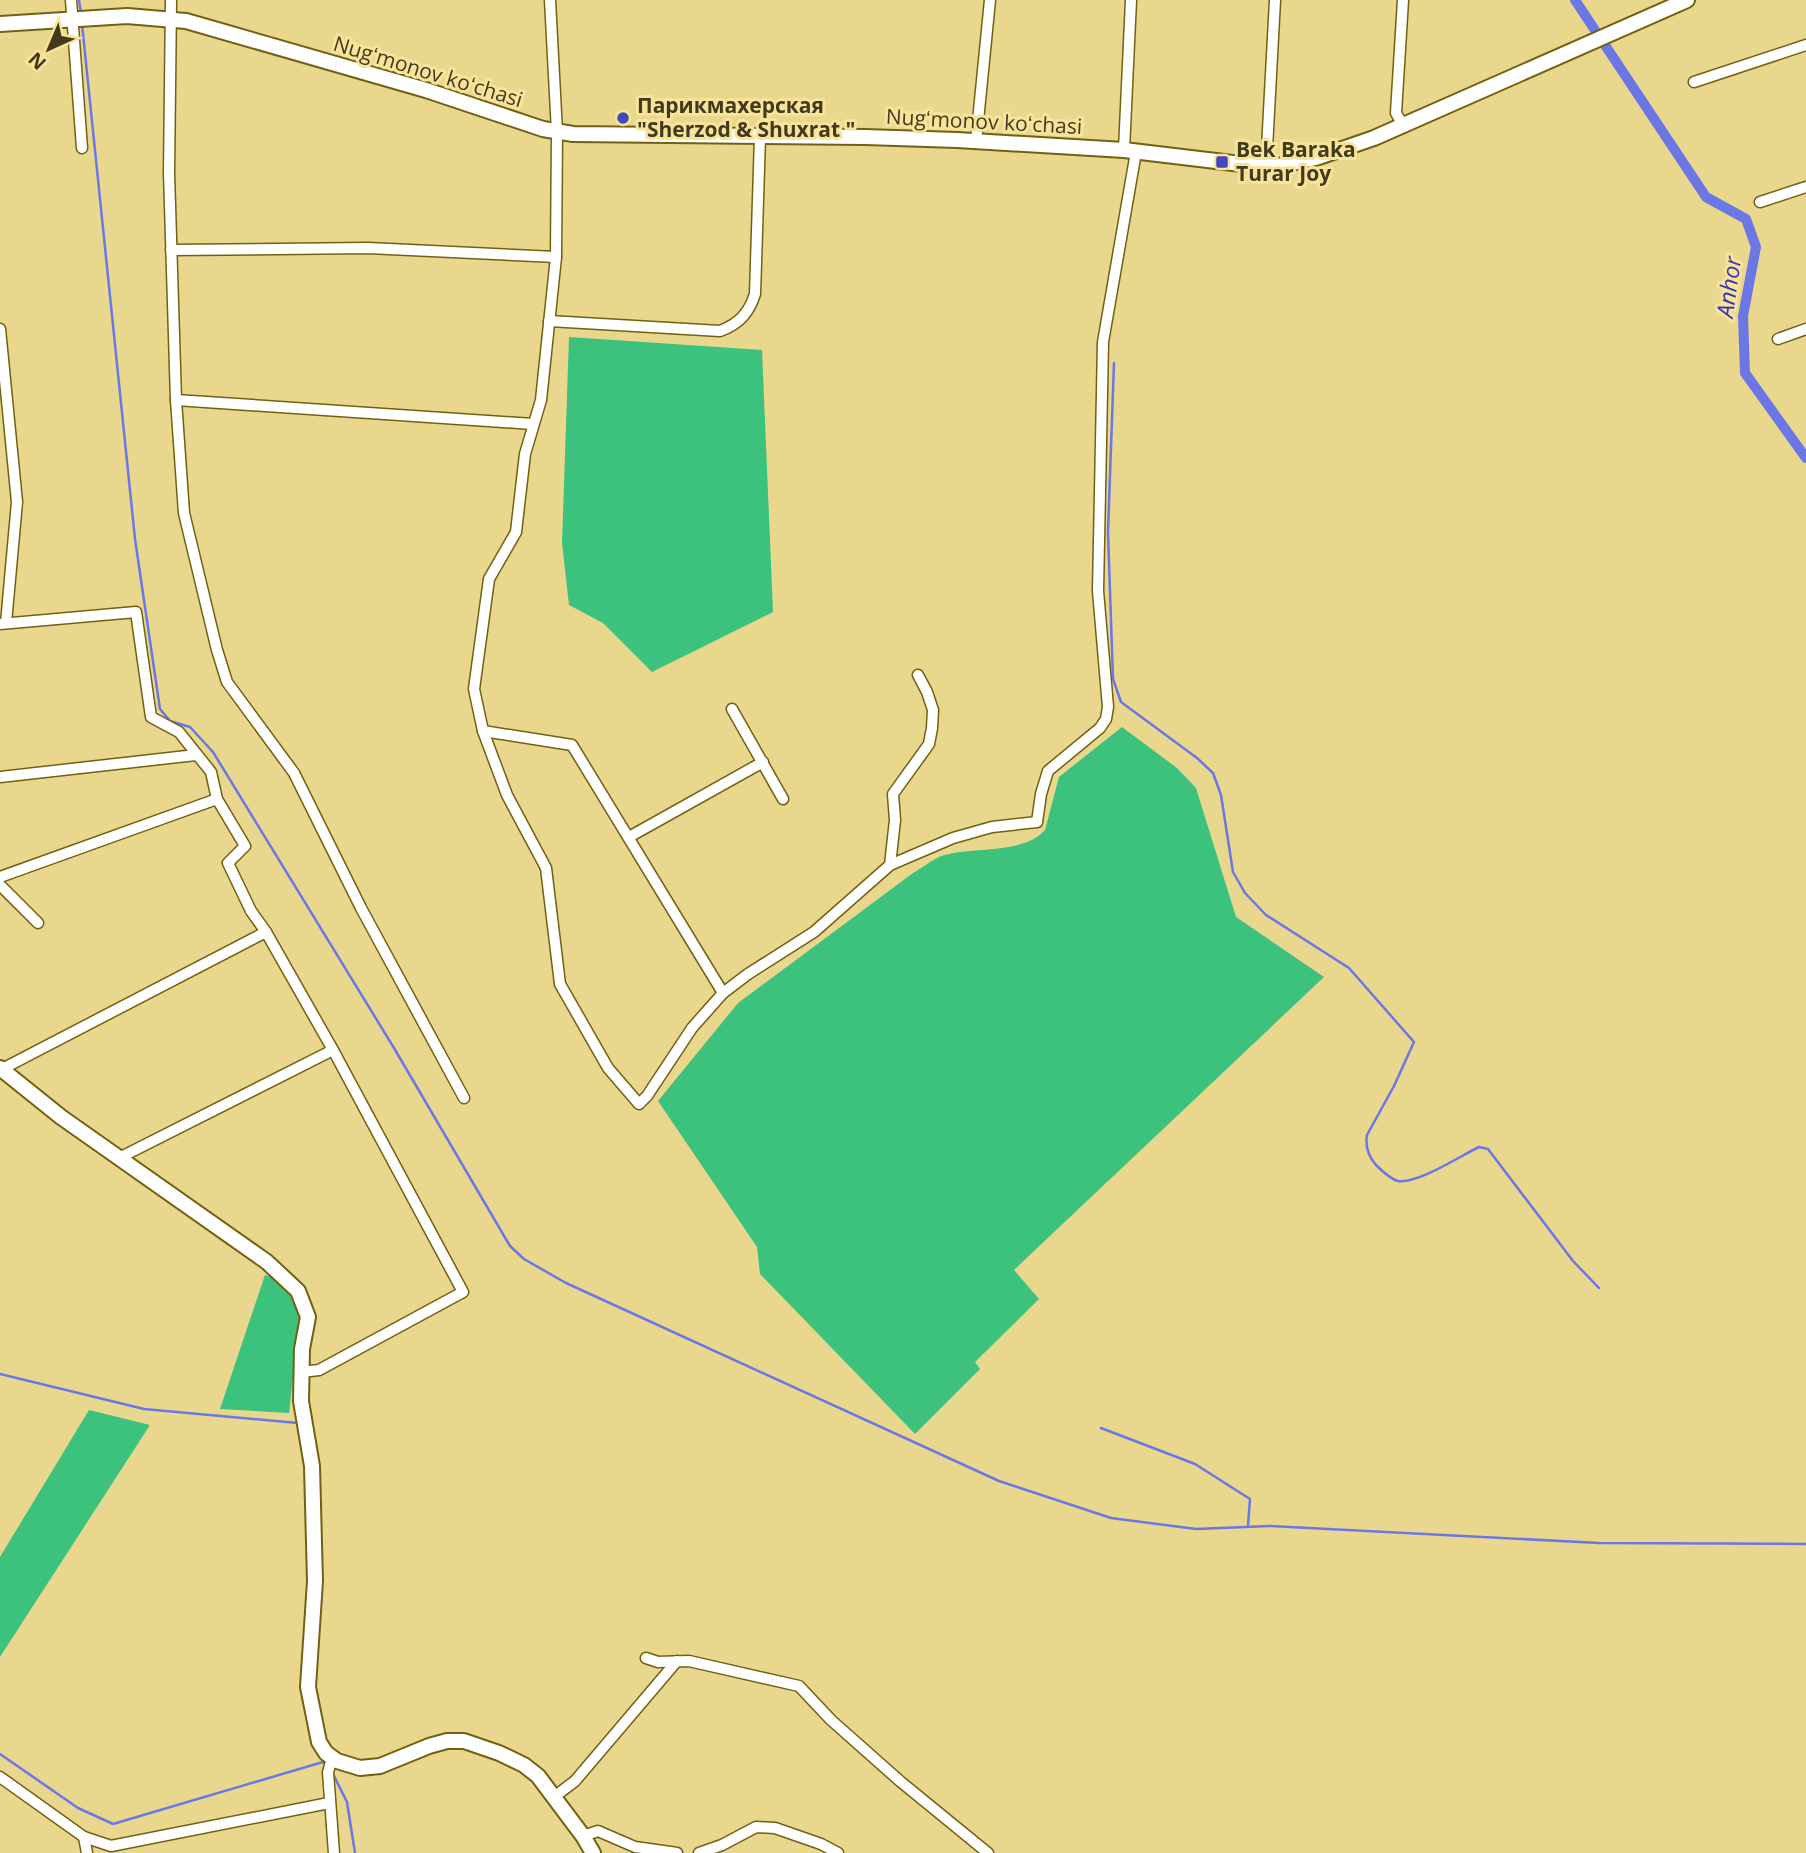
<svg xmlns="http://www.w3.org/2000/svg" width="1806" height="1853" font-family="'Open Sans',sans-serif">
<rect width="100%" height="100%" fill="#e9d78d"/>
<g fill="#3dc27d">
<polygon points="569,337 762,350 773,612 652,672 603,623 569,605 562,543"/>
<path d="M1122,727L1177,768L1196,788L1236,917L1324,977L1014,1270L1039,1299L975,1362L980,1369L915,1434L760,1274L757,1247L658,1101L738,1003L913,873C922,868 932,860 941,856C971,846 1023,855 1045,830L1059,777Z"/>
<polygon points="265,1275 286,1282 300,1315 289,1413 220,1409"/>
<polygon points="89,1410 150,1425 0,1657 0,1557"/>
</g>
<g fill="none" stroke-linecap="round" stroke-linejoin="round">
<g stroke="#6c77e6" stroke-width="2.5">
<polyline points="79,0 81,14"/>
<polyline points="82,24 135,539 160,709 170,721 190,727 213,752 394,1048 510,1246 524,1259 566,1283 999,1481 1111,1518 1196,1529 1270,1526 1599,1543 1806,1544"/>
<path d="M1114,363L1108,532L1113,679L1121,702L1197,758L1213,773L1221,795L1233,872L1245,893L1266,915L1349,968L1414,1042L1394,1086L1367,1135C1365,1147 1368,1156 1376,1165C1382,1171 1390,1179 1398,1181C1418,1184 1460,1156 1479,1147L1488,1149L1573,1261L1599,1288"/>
<polyline points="0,1374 144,1409 298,1423"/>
<polyline points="1101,1428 1195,1464 1250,1499 1248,1525"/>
<polyline points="0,1754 78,1808 113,1824 323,1762 326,1765"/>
<polyline points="331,1770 347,1802 355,1853"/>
</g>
<polyline stroke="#6c77e6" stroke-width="10" points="1575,0 1706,197 1746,219 1756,247 1743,316 1745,373 1806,458"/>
<defs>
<g id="street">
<polyline points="71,0 82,148"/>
<polyline points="171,0 169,173 176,400 184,513 217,650 227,682 294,773 361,908 464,1098"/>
<polyline points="550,0 557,132 556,257 541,400 525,454 516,532 489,579 474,689 483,731 507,795 546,868 560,984 608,1068 639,1104 647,1096 692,1028 723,993 748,974 814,932 890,865 895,820 893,794 929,744 932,728 933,710 927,692 918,675"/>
<polyline points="1694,82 1806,45"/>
<polyline points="1403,125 1396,113 1403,0"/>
<polyline points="976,141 990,0"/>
<polyline points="1124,150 1131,0"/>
<polyline points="1266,167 1275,0"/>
<polyline points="1760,202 1806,187"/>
<polyline points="171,250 368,248 556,257"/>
<path d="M549,321L720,331C739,324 749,313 755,294L760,137"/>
<polyline points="0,329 17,502 6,623"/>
<polyline points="1778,339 1806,329"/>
<polyline points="176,400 533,424"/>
<polyline points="0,624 136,612 151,717 179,732 211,772 217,799 245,846 228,863 251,911 266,932 333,1050 463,1292 319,1370 301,1372"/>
<polyline points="732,709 783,799"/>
<polyline points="483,731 572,745 723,993"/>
<polyline points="0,777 196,755"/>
<polyline points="629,837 763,762"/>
<polyline points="890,865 953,838 992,827 1037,822 1041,794 1048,771 1100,728 1106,719 1108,707 1098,591 1103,342 1136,152"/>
<polyline points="0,877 217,799"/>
<polyline points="0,885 38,923"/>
<polyline points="2,1069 266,932"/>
<polyline points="119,1158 333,1050"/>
<polyline points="646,1658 658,1662 689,1661 799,1686 831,1720 901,1782 988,1853"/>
<polyline points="332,1758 328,1772 334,1853"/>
<polyline points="0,1777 84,1837 111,1846 329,1803"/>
<polyline points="554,1797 575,1781 677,1661"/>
<polyline points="583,1836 598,1831 635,1847 677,1853"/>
<polyline points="84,1837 87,1853"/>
<polyline points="699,1853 722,1845 756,1827 775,1828 821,1844 838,1853"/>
</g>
<g id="secondary">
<polyline points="0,24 127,16 186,21 426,90 543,129 573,134 865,137 957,140 1124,150 1266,167 1277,166 1316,158 1374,138 1687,0"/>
<polyline points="0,1068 61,1117 267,1262 298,1291 308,1317 302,1349 301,1401 312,1466 315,1581 308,1687 319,1742 326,1753 337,1761 360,1768 380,1766 429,1746 447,1741 464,1741 499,1753 524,1765 538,1776 583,1836 593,1853"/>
</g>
</defs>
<use href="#street" stroke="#726110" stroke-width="13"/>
<use href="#secondary" stroke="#726110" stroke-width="18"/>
<use href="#street" stroke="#fff" stroke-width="10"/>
<use href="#secondary" stroke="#fff" stroke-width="14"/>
</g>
<g fill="#4547bd" stroke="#f7e49a" stroke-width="2.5">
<circle cx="623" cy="118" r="7"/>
<rect x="1215" y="155" width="14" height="14" rx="3.5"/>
</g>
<g text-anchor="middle" stroke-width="6" stroke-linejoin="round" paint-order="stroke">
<g font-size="21" fill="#423a1c" stroke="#f7e49a">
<text transform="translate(428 72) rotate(17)" y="7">Nugʻmonov koʻchasi</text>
<text transform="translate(984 122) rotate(3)" y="7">Nugʻmonov koʻchasi</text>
</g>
<g font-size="21" font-weight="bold" fill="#423a1c" stroke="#f7e49a" text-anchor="start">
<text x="637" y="113">Парикмахерская<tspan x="637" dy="24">"Sherzod &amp; Shuxrat "</tspan></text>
<text x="1236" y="157">Bek Baraka<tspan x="1236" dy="24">Turar Joy</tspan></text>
</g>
<g font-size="23" font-style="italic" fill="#3a34b7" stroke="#f7e49a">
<text transform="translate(1729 287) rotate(-82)" y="8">Anhor</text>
</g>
</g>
<g transform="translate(49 49) rotate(224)" stroke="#f7e49a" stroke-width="5" paint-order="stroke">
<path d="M0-5L12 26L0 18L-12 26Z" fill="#423a1c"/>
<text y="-10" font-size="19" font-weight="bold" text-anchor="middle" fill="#423a1c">N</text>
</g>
</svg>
